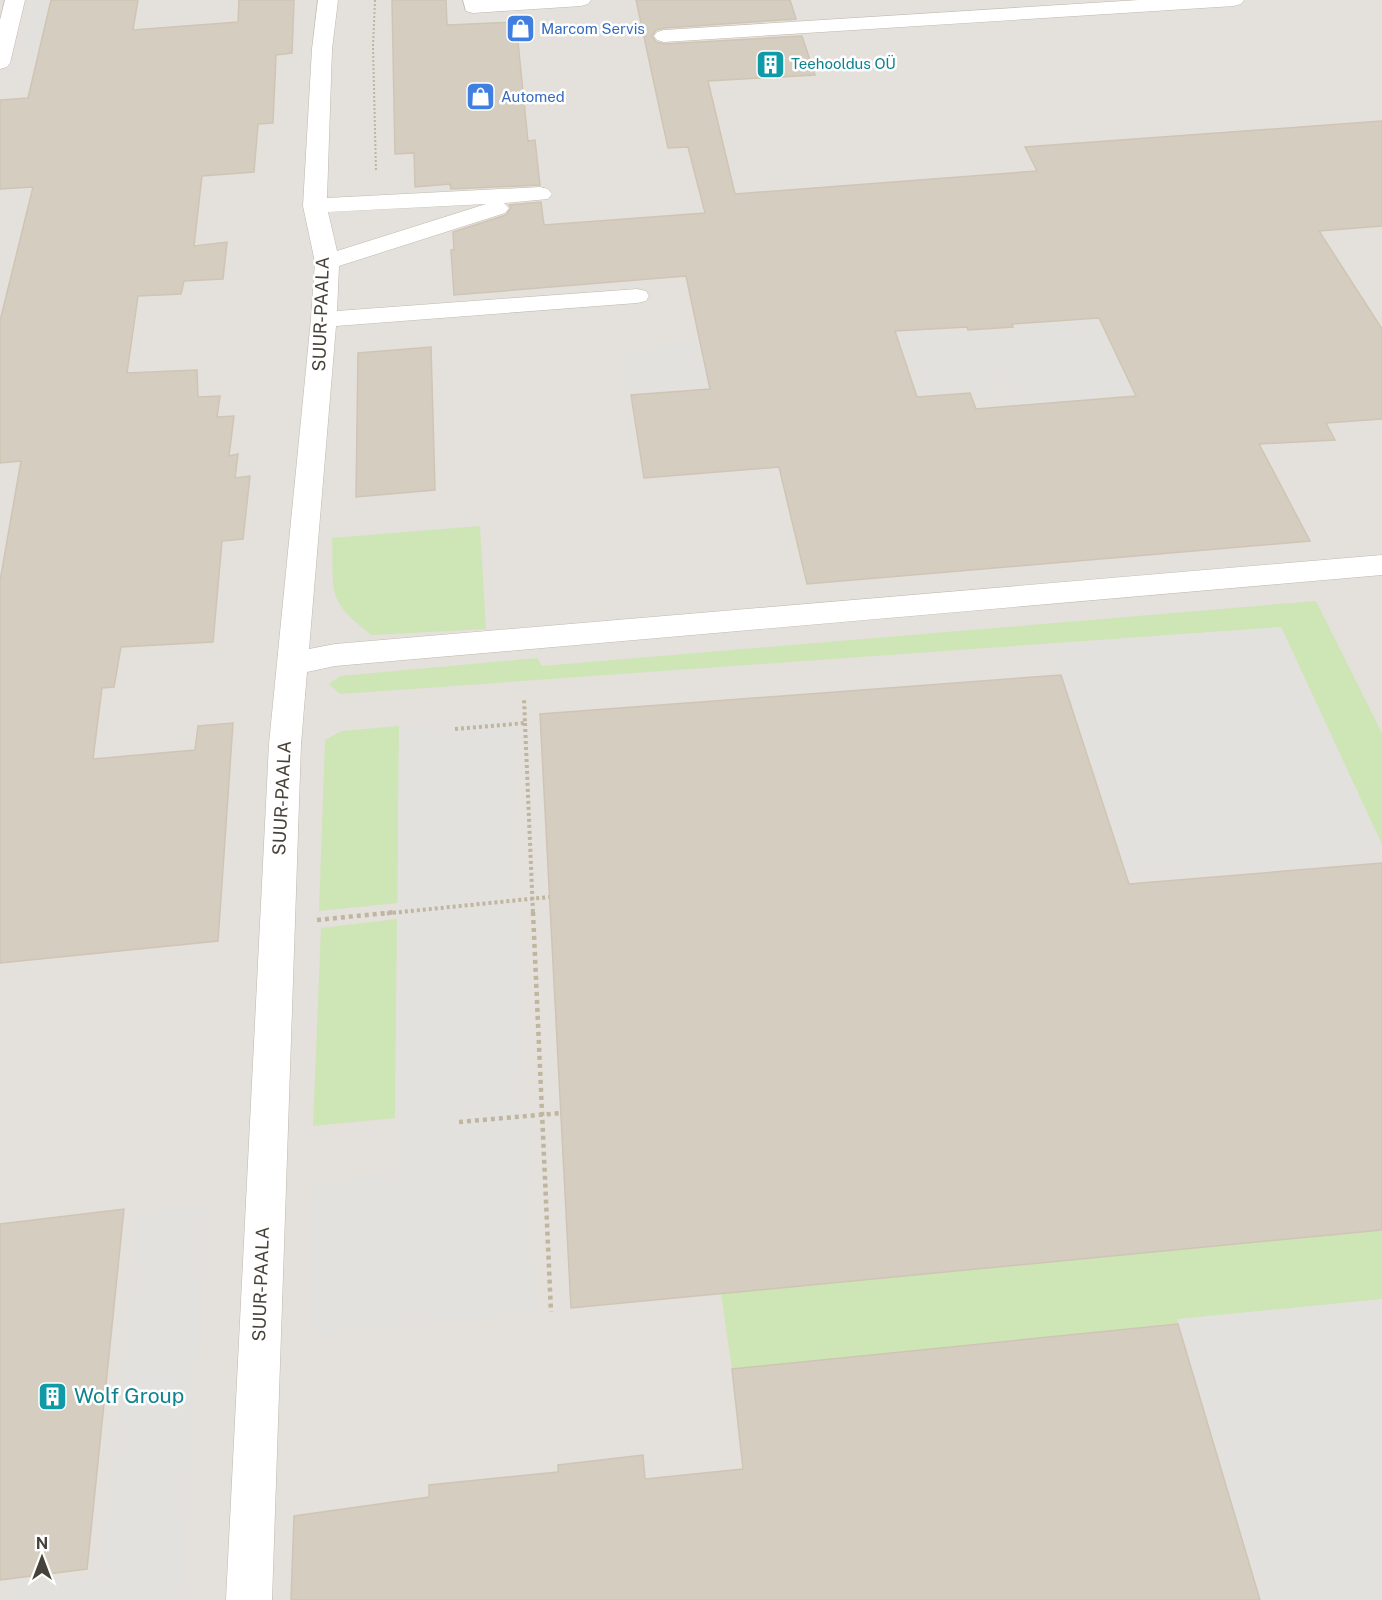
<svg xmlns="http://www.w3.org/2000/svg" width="1382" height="1600" font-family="'Public Sans',sans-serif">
<rect width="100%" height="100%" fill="#f4f1ea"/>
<rect fill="#e4e0db" x="0" y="0" width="1382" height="1600"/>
<g fill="#cee5b6">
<path d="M480,526L486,629L372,635C325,600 334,592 332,538Z"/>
<polygon points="1316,601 1382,733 1382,845 1281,627 340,694 329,684 340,676 537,658 542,666"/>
<polygon points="399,726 398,903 319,911 325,740 342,731"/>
<polygon points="397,919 395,1118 313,1126 321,928"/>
<polygon points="1382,1230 1382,1306 732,1369 721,1294"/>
</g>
<g fill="#e3e1de">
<polygon points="31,0 50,0 39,51 18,53"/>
<polygon points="1100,317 1136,396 1015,405 1004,379 991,381 999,400 977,401 973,391 919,395 913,373 624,394 622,349 935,326 938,331 963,329 964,333 1017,328 1016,325 1019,324"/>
<polygon points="1281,627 1382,845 1382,860 1175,878 1173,874 1128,878 1049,644"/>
<polygon points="510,717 524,1107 526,1116 535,1312 308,1336 313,1183 395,1175 399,726"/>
<polygon points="207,1205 184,1564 189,1600 11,1600 13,1585 100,1575 138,1212"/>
<polygon points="1382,1299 1382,1600 1258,1600 1177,1319"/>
</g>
<g fill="#d5cdc0" stroke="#cfc5b4" stroke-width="1.5" fill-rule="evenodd">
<polygon points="51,0 138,0 133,30 238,22 239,0 294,0 292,53 276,55 273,123 258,124 254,172 202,176 194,246 227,242 223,279 184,281 181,294 138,296 127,373 197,370 198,397 220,396 217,417 234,416 229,456 238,454 235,478 250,476 243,539 222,541 213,642 121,647 114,687 102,688 93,759 195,750 198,726 233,723 218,941 0,963 0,581 21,461 0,463 0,321 33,187 0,189 0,100 28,98"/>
<polygon points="392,0 446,0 447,25 516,22 528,141 535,140 540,185 451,189 450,184 415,187 414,153 395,154"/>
<path d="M636,0H790L796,19L664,28L656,30L652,36L656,42L664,44L802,36L815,75L708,81L735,194L1037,171L1025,147L1382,121V226L1319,231L1382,329V419L1326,423L1335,440L1259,444L1310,541L807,584L779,467L644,478L631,395L710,389L686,276L454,295L451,250H454L453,232L506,215L511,208L509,205L541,202L544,225L705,213L688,147L668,148ZM1099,318L1136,396L976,409L970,393L917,397L895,331L967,327L968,330L1013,327L1012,324Z"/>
<polygon points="431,347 435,490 356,497 358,353"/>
<polygon points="1061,675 1129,884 1382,863 1382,1230 571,1308 540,714"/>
<polygon points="124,1209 87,1569 0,1580 0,1224"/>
<polygon points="1178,1324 1260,1600 291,1600 294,1516 429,1497 429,1485 558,1472 558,1465 643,1455 645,1479 743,1469 732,1369"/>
</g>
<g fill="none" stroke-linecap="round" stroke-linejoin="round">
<defs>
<g id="minor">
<polygon points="5,0 25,0 10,63 7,67 0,69 0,20"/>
<path d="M318,0H338L332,49L327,198L540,187L548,189L552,194L548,199L504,203L509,208L505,213L339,266L337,311L637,289L646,291L649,296L646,301L637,303L336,326L309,649L335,644L1382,555V575L335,666L307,672L301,744L272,1600H226L269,744L311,319L315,262L303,206L312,49ZM486,204L337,251L328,212Z"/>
<polygon points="463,0 591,0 588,4 581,6 473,13 466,11"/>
<polygon points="1139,0 1244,0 1241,4 1234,6 664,42 657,40 654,36 657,32 664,30"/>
</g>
</defs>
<use href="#minor" stroke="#bfb9ad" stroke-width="1"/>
<polyline stroke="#c0b59f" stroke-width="2" stroke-dasharray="2 2" stroke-linecap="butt" points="375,0 373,46 376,172"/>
<g stroke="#c0b59f" stroke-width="4" stroke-dasharray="3 3" stroke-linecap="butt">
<polyline points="525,723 533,914"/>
<polyline points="455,729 525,723 524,698"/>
<polyline points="381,914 549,897"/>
</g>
<g stroke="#c0b59f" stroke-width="4.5" stroke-dasharray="4 4" stroke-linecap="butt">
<polyline points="533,912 551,1312"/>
<polyline points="317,920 396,912"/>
<polyline points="459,1122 561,1113"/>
</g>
<use href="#minor" fill="#fff" fill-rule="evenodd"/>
</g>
<defs>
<symbol id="shop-square" viewBox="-11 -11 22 22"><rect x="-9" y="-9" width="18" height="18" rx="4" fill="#3f7fe0" stroke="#fff"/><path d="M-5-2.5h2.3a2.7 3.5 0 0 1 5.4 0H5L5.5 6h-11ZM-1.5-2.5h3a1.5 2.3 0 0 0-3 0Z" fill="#fff"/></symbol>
<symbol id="building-square" viewBox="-11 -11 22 22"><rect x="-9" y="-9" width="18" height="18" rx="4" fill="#0f9aa8" stroke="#fff"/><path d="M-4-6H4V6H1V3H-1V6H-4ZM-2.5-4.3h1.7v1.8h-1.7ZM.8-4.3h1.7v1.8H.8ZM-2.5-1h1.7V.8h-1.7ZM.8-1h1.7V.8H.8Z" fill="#fff"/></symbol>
</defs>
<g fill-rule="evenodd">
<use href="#shop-square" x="504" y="12" width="33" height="33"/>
<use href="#building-square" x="754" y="48" width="33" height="33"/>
<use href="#shop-square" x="464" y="80" width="33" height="33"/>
<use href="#building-square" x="36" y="1380" width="33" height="33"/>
</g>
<g text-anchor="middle" stroke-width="5" stroke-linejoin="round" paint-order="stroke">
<g font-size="15" fill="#366cbe" stroke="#fff" text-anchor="start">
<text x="541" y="34">Marcom Servis</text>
<text x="501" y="102">Automed</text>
</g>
<g font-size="15" fill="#0d838f" stroke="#fff" text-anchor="start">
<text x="791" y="69">Teehooldus OÜ</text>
</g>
<g font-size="18" fill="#474239" stroke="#fff">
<text transform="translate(321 314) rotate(-88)" y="6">SUUR-PAALA</text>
<text transform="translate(282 798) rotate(-87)" y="6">SUUR-PAALA</text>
<text transform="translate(261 1284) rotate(-88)" y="6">SUUR-PAALA</text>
</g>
<g font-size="21" fill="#0d838f" stroke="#fff" text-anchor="start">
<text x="74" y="1403">Wolf Group</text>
</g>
</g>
<g transform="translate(42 1558)" stroke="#ffffff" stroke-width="4.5" paint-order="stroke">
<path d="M0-4.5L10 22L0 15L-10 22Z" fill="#474239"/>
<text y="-9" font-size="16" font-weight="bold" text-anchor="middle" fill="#474239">N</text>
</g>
</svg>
